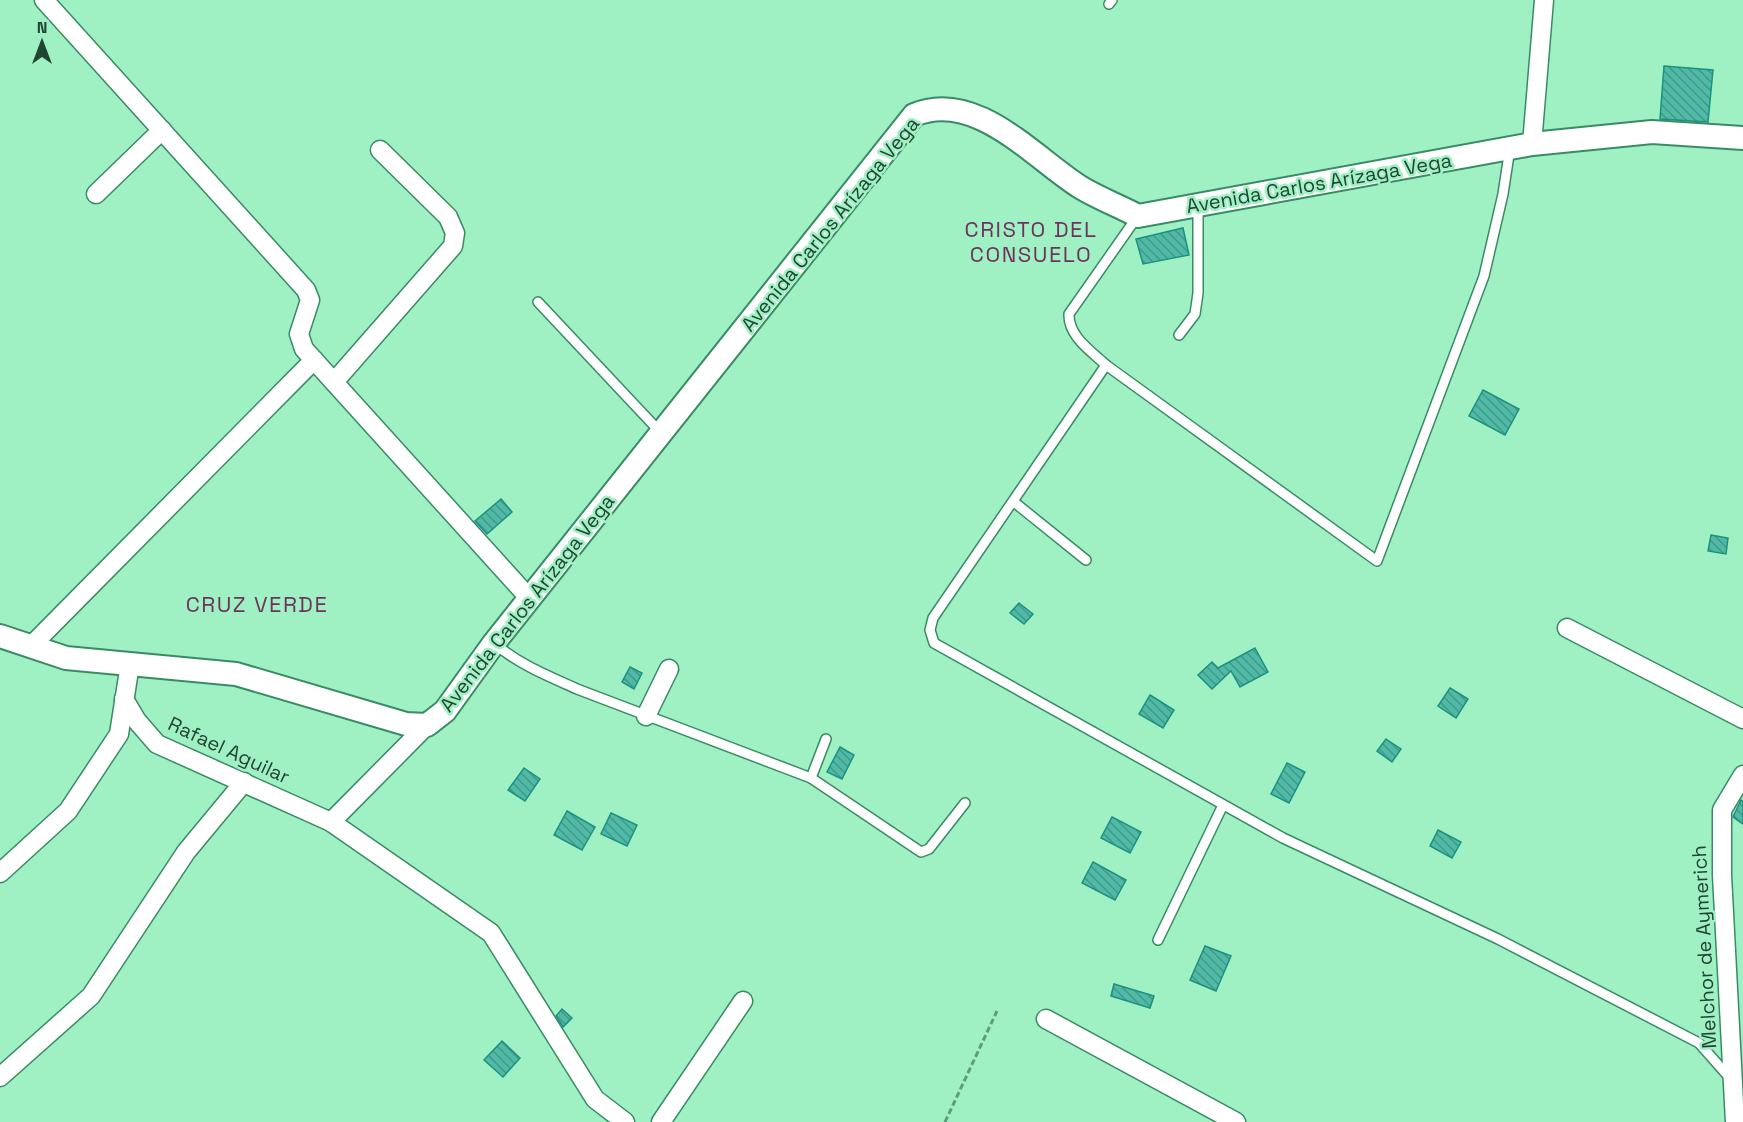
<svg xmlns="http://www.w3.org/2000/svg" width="1743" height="1122" font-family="'Space Grotesk',sans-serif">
<defs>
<pattern id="building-back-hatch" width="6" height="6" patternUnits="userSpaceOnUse" patternTransform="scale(1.5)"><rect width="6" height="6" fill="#51baa7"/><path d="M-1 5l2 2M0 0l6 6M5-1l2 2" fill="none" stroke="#439989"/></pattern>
</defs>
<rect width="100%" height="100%" fill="#9ff1c4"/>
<g fill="url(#building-back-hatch)" stroke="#1b9180" stroke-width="1.5">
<polygon points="1664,66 1713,70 1708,122 1660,119"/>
<polygon points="1183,228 1189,255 1143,264 1136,239"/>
<polygon points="1483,390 1519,409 1505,435 1469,416"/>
<polygon points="501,499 512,512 487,534 475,521"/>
<polygon points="1711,535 1728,538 1726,554 1708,551"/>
<polygon points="1019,603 1033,614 1024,624 1010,613"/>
<polygon points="1255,648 1268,672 1240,687 1231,671 1212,689 1198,675 1212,662 1218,668"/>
<polygon points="630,667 642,673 634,689 622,682"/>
<polygon points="1450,688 1468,699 1456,718 1438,706"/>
<polygon points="1150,695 1174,710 1163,728 1139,714"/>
<polygon points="1386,739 1401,749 1392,762 1377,751"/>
<polygon points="840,747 854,755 842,779 827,772"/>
<polygon points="1287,763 1305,772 1289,803 1271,794"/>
<polygon points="524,768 540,779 525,801 508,790"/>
<polygon points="1741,800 1743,801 1743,824 1733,817"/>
<polygon points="567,811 595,827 582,850 554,835"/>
<polygon points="611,813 637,825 627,846 601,834"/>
<polygon points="1112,817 1141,832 1130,853 1101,838"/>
<polygon points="1438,830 1461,842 1452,858 1430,846"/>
<polygon points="1093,862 1126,880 1115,900 1082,883"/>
<polygon points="1205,946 1231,956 1216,991 1190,980"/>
<polygon points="1114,984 1154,996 1150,1008 1111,996"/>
<polygon points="562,1009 572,1018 563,1027 556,1016"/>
<polygon points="502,1041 520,1058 503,1077 484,1060"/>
</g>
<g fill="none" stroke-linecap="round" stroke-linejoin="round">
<defs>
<g id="service">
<polyline points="1109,4 1112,0"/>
<path d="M1137,217L1069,314C1068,336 1091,351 1106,365L933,618L930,630L934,643L1283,838L1498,939L1699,1043L1729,1077"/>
<polyline points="538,302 661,433"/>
<polyline points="1179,335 1195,314 1198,293 1198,205"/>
<polyline points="1106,365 1377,561 1484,276 1503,194 1510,148"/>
<polyline points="1014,502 1086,560"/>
<path d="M494,643C518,664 548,676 577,689L811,778L826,739"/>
<polyline points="811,778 921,852 929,849 965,803"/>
<polyline points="1158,940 1223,805"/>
</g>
<g id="minor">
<polyline points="44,0 306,290 310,300 299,334 304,349 530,599"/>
<polyline points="1532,144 1544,0"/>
<polyline points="96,194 162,130"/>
<polyline points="334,382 453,246 455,233 448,217 380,150"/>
<polyline points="1567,628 1743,719"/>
<polyline points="30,647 314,360"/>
<polyline points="124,699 137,721 157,744 331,822 491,933 595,1099 625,1122"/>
<polyline points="646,716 669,669"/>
<polyline points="331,822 427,725"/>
<polyline points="0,873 68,811 119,734 130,664"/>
<polyline points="1046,1019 1236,1122"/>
<polyline points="0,1077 91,996 186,852 244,782"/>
<polyline points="661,1122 743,1001"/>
<polyline points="1735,1122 1722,875 1722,810 1743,775"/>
</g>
<path id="tertiary" d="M0,636L66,658L236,674L406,724L427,725L445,711L494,643L914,115C975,89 1033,157 1080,187C1098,198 1119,206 1138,216L1532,144L1652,132L1743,138"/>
</defs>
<use href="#service" stroke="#398b64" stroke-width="12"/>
<use href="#minor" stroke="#398b64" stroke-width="21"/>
<use href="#tertiary" stroke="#398b64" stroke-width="26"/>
<polyline stroke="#619c7c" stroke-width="3" stroke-dasharray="6 3" stroke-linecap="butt" points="945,1122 997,1011"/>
<use href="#service" stroke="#fff" stroke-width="9"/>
<use href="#minor" stroke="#fff" stroke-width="18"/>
<use href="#tertiary" stroke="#fff" stroke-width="22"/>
</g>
<g text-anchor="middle" stroke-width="5" stroke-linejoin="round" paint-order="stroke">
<g font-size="20" fill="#224432" stroke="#9ff1c4">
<text transform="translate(1319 183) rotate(-10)" y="7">Avenida Carlos Arízaga Vega</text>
<text transform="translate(830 224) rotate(-51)" y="7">Avenida Carlos Arízaga Vega</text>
<text transform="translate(527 603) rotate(-52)" y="7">Avenida Carlos Arízaga Vega</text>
<text transform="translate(229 750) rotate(25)" y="7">Rafael Aguilar</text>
<text transform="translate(1704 947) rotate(-93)" y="7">Melchor de Aymerich</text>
</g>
<g font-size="22" letter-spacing="1.5" fill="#6e335d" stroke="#9ff1c4">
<text x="1031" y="237">CRISTO DEL<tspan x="1031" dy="25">CONSUELO</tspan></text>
<text x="257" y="612">CRUZ VERDE</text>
</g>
</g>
<g transform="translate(42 42)" stroke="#9ff1c4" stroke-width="4.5" paint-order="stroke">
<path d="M0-4.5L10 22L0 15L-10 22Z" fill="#224432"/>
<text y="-9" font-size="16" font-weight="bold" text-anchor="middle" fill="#224432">N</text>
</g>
</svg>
